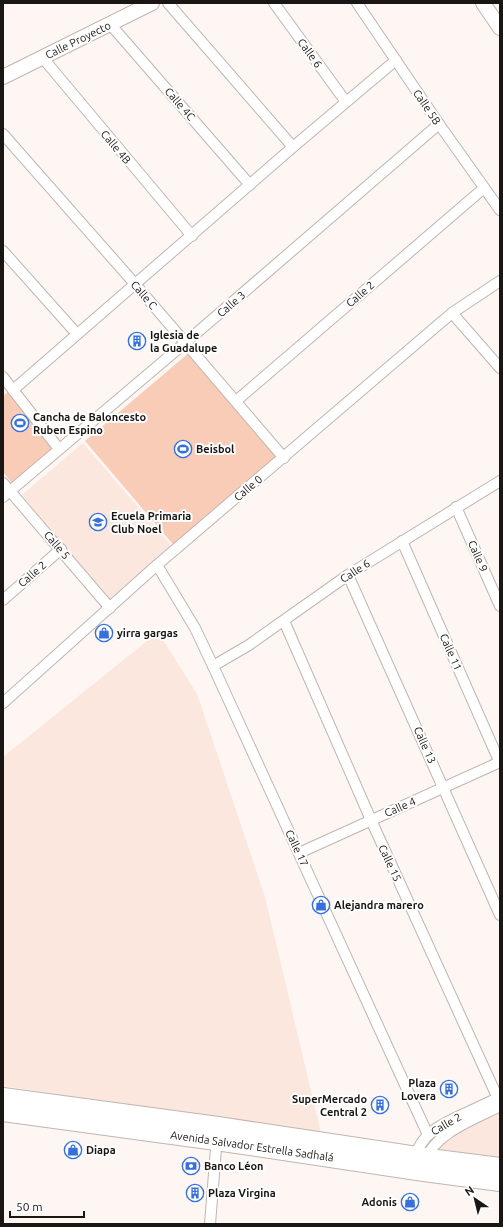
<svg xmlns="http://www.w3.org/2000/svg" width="503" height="1227" font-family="Ubuntu,sans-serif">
<rect width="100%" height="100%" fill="#fdf6f3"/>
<g fill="#fbe7de">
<polygon points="83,443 174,549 111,603 22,495"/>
<polygon points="158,632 197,694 265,897 321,1133 3,1086 3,757"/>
<polygon points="500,1112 500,1160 430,1152 440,1141"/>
</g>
<g fill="#f9ccb8">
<polygon points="190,352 280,457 176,548 85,441"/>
<polygon points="11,389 59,451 16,488 3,472 3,396"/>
</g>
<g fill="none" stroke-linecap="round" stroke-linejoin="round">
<defs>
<g id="street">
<polyline points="168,3 293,147"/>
<polyline points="274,3 346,102"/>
<polyline points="357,3 439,124 500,210"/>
<polyline points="110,24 250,185"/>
<polyline points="42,57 192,236"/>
<polyline points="3,134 135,284 284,458"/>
<polyline points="3,251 77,334"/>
<polyline points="452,313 500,368"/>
<polyline points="3,377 59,449"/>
<polyline points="13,390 293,147 396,60"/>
<polyline points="236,401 484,188"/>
<polyline points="3,483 110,608"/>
<polyline points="3,497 185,343 439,124"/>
<polyline points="456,507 500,606"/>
<polyline points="402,541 500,763"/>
<polyline points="157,565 195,628 213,666 428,1135"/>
<polyline points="348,575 500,915"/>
<polyline points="3,600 61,549"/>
<polyline points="284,621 371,820 500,1103"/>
<polyline points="213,666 249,645 348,575 500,481"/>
<polyline points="3,703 157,565 452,313 500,281"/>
<polyline points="299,853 500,762"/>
<path d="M415,1159C420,1133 444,1123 466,1113C477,1108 489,1102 500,1097"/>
<path d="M426,1160C434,1133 477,1118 500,1106"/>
<polyline points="210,1224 217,1136"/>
</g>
<g id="secondary">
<polyline points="483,3 500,28"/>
<polyline points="3,77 152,3"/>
</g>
<g id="highway">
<polyline points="3,1097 218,1126 437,1159 500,1167"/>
<polyline points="3,1112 216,1141 424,1172 500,1182"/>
</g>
</defs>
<use href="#street" stroke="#c0b5b0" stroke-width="12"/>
<use href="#secondary" stroke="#c0b5b0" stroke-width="16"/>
<use href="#highway" stroke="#c0b5b0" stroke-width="20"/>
<use href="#street" stroke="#fff" stroke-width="10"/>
<use href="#secondary" stroke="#fff" stroke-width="14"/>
<use href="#highway" stroke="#fff" stroke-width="18"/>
</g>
<defs>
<symbol id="building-ring" viewBox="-11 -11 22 22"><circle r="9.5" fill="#fff" stroke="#3670de" stroke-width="1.5"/><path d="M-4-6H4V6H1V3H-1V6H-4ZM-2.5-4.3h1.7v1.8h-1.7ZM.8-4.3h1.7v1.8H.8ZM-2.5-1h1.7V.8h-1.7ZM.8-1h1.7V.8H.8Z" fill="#3670de"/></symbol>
<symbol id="stadium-ring" viewBox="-11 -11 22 22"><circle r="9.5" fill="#fff" stroke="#3670de" stroke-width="1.5"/><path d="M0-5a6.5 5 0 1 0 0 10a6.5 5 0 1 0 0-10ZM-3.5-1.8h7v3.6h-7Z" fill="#3670de"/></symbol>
<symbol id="school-ring" viewBox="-11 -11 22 22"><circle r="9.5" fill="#fff" stroke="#3670de" stroke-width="1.5"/><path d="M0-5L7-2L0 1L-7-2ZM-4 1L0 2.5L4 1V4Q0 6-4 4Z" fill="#3670de"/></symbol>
<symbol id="shop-ring" viewBox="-11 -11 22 22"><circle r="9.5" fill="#fff" stroke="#3670de" stroke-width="1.5"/><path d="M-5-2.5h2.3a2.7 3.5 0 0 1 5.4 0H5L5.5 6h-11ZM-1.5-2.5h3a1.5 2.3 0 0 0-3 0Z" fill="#3670de"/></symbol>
<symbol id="bank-ring" viewBox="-11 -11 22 22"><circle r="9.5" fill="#fff" stroke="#3670de" stroke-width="1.5"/><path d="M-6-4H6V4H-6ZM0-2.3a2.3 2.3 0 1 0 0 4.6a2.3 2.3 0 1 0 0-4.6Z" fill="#3670de"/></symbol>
</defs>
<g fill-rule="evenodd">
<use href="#building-ring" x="127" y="331" width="20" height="20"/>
<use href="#stadium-ring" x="10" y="413" width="20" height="20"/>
<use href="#stadium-ring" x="173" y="439" width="20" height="20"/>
<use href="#school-ring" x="88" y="512" width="20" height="20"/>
<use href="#shop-ring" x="94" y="623" width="20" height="20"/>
<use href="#shop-ring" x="311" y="895" width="20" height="20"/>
<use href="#building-ring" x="439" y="1079" width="20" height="20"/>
<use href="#building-ring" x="370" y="1095" width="20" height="20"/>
<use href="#shop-ring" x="63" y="1140" width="20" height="20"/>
<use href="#bank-ring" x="181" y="1156" width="20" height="20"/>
<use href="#building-ring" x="185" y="1183" width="20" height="20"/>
<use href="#shop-ring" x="400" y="1192" width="20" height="20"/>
</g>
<g text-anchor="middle" stroke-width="4" stroke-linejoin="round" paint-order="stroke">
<g font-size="11" fill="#1a1614" stroke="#fff">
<text transform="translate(78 40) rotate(-26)" y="4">Calle Proyecto</text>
<text transform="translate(310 53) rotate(54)" y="4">Calle 6</text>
<text transform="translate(180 104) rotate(49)" y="4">Calle 4C</text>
<text transform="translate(427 107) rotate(56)" y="4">Calle 5B</text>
<text transform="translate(116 147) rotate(50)" y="4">Calle 4B</text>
<text transform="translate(360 294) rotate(-41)" y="4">Calle 2</text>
<text transform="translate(144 295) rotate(49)" y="4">Calle C</text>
<text transform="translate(231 304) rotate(-41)" y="4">Calle 3</text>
<text transform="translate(248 488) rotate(-40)" y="4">Calle 0</text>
<text transform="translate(57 545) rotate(49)" y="4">Calle 5</text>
<text transform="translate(478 556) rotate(66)" y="4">Calle 9</text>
<text transform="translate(355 571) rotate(-33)" y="4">Calle 6</text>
<text transform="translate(32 574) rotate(-41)" y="4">Calle 2</text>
<text transform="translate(451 652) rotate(66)" y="4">Calle 11</text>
<text transform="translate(425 745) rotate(66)" y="4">Calle 13</text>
<text transform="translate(400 807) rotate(-24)" y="4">Calle 4</text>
<text transform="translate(297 848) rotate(65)" y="4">Calle 17</text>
<text transform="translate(390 863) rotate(65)" y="4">Calle 15</text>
<text transform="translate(446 1124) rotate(-30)" y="4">Calle 2</text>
<text transform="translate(252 1146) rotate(8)" y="4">Avenida Salvador Estrella Sadhalá</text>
</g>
<g font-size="11" font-weight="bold" fill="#1a1614" stroke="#fff" text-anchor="start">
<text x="150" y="339">Iglesia de<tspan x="150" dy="13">la Guadalupe</tspan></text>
<text x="33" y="421">Cancha de Baloncesto<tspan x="33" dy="13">Ruben Espino</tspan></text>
<text x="196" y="453">Beisbol</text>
<text x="111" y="520">Ecuela Primaria<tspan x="111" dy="13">Club Noel</tspan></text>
<text x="117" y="637">yirra gargas</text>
<text x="334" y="909">Alejandra marero</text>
<text x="436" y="1087" text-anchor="end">Plaza<tspan x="436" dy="13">Lovera</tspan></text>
<text x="367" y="1103" text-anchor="end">SuperMercado<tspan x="367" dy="13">Central 2</tspan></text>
<text x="86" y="1154">Diapa</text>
<text x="204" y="1170">Banco Léon</text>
<text x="208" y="1197">Plaza Virgina</text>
<text x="397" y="1206" text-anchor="end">Adonis</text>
</g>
</g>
<rect width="503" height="1227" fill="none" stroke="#1a1614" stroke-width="8"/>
<g transform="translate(475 1199) rotate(325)" stroke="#ffffff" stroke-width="3" paint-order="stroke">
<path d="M0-3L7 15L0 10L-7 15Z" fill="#1a1614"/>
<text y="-6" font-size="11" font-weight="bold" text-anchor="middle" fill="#1a1614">N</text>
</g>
<path d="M10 1211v6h74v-6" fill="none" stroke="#1a1614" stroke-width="2"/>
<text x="16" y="1211" font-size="12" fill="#1a1614" stroke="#ffffff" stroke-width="3" paint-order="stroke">50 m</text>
</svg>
